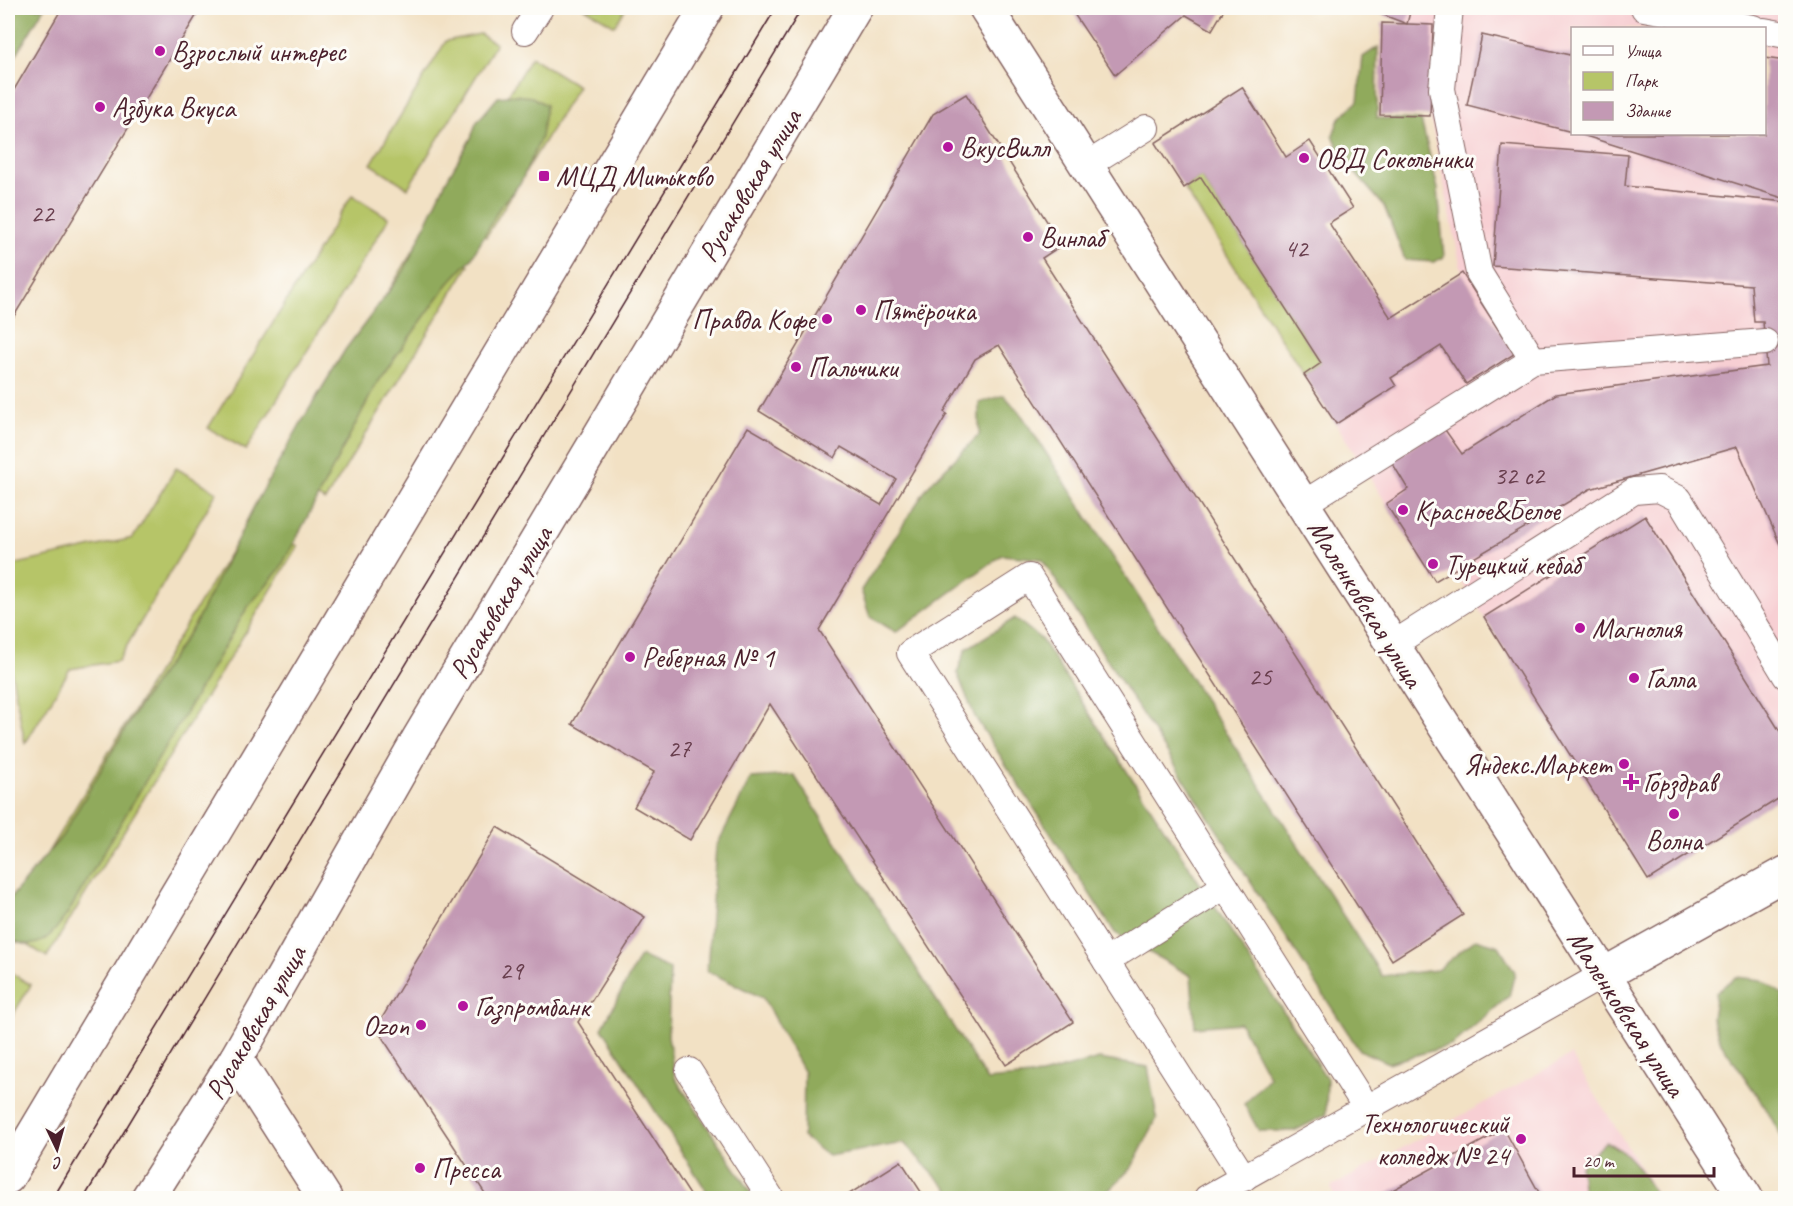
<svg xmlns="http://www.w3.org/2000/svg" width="1793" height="1206" font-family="Caveat,sans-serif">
<rect width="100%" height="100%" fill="#fdfcf7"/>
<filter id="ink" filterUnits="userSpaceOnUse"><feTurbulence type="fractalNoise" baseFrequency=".0167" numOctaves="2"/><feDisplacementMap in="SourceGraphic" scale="12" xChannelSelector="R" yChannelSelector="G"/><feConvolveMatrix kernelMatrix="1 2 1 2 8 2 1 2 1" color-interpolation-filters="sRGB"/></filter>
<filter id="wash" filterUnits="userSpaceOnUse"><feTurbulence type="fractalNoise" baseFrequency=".008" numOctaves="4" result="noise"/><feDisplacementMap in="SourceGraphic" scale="24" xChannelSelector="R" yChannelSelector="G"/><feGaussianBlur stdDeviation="1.35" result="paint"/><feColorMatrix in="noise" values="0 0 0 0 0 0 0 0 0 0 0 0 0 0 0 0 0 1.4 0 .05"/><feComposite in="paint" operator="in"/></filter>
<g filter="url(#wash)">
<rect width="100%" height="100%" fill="#f2e1c4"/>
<g fill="#f7cfd3" fill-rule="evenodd">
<path d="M1364,8H1785V741L1645,516L1484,617L1454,571L1436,582L1336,424L1395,386L1391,378L1441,346L1466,384L1514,353L1462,273L1430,116L1433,25L1407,24ZM1572,28H1764V134H1572Z"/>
<polygon points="1571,1055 1659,1198 1334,1198 1331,1187"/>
</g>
<g fill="#b6c568" stroke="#80724a" stroke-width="1.5">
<polygon points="585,8 626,8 615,26"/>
<polygon points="480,34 496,44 408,188 371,164 446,41"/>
<polygon points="531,57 578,86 486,237 439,208"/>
<polygon points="1201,177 1321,363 1304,375 1184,188"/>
<polygon points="352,195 389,218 246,450 208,428"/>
<polygon points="422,236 469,265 325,501 278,473"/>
<polygon points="176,468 217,492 118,661 70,669 25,744 8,654 8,566 133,538"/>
<polygon points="251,518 298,546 47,957 8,933 8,918"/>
<polygon points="8,971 31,985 8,1023"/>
</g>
<g fill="#90aa5c" stroke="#6d6444" stroke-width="1.5">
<polygon points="8,8 44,8 8,69"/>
<polygon points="1378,47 1377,118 1421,120 1438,189 1444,257 1434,262 1405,260 1384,206 1343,159 1333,135 1339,119 1358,101 1363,57"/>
<path d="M515,95L532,97L546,105L541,137L521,182L500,207L471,259L448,284L378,381L295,541L279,570L247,608L68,913C51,936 38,955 8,938V901L62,836L139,706L195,624L253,508L302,421L345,350L404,271L446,181L471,138L476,123L498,97Z"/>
<polygon points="1004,395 1023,417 1382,976 1437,970 1476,939 1499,946 1515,972 1509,996 1452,1045 1388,1063 1359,1050 1042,559 1002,555 896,632 870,617 861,590 928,486 979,435 979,403"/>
<polygon points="1015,618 1041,639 1327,1079 1326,1115 1294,1131 1259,1131 1244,1104 1269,1077 1240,1023 1195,1027 1191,976 1115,933 975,717 957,673 966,649"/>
<polygon points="794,775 987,1080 1041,1075 1099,1059 1148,1067 1157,1118 1132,1167 1109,1190 1088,1198 956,1198 904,1143 828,1156 803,1137 804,1073 763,998 707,971 716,847 751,778"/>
<polygon points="640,956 670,969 668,1036 675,1078 755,1198 711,1198 602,1028"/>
<polygon points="1736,977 1762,980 1784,995 1785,1143 1765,1107 1721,1043 1712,1018 1716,992"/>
<path d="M1605,1142C1631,1151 1644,1176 1657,1198H1583L1580,1166Z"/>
</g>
<g id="blocks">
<g fill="#c399b4">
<polygon points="62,8 201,8 8,326 8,100"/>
<polygon points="1070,8 1225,8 1212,30 1186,15 1115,75"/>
<polygon points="1365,8 1411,8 1407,24"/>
<polygon points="1382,23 1433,25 1430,116 1380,115"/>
<polygon points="1482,35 1570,55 1572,49 1572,132 1467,105"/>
<polygon points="1764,58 1786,61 1786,199 1579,134 1764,134"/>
<polygon points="1242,87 1286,157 1310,141 1353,208 1329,223 1391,318 1462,273 1514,354 1466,384 1441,346 1391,378 1396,386 1336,424 1304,375 1321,363 1201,177 1184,188 1155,143"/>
<polygon points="966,94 1062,245 1042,258 1463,915 1392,960 999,345 975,359 944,412 947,414 819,630 1073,1022 1006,1065 770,704 690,840 634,807 654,772 572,724 748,427 881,505 896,479 841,447 835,458 759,411 933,114"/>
<polygon points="1502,145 1628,155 1625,186 1786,202 1786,558 1737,447 1590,489 1435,581 1386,504 1408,489 1391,461 1443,427 1462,454 1556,394 1767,366 1763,322 1754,322 1751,285 1493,266"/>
<polygon points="1645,516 1786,741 1786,794 1648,880 1484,617"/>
<polygon points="497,827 645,917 578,1022 692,1198 488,1198 376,1028"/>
<polygon points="1504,1129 1542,1198 1378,1198"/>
<polygon points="901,1161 925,1198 843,1198"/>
</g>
</g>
</g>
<g filter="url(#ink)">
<use href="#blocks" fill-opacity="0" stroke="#856361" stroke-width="1.5"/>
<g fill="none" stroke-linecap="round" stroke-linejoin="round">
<defs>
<g id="service">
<polyline points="1450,8 1442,89 1479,273 1533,360"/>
<polyline points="1644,8 1753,28"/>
<polyline points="525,31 540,8"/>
<polyline points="1764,31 1786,35"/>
<polyline points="1087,165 1146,128"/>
<polyline points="1303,504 1533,360 1765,342"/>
<polyline points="1392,645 1634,491 1659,489 1679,499 1786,676"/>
<polyline points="1106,961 1225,886"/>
<polyline points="689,1071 771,1198"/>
<polyline points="1244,1178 910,653 1029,577 1367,1109"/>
<polyline points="1207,1198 1603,975"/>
</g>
<polyline id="minor" points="236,1059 325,1198"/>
<g id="tertiary">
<polyline points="986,8 1746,1198"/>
<polyline points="1603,975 1786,873"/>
</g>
<g id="primary">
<polyline points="8,1177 707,8"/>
<polyline points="148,1198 236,1059 419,738 855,8"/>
</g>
</defs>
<use href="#service" stroke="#856361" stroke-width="28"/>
<use href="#minor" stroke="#856361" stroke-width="36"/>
<use href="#tertiary" stroke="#856361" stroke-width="36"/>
<use href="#primary" stroke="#856361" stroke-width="36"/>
<use href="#service" stroke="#fff" stroke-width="26"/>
<use href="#minor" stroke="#fff" stroke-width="33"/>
<use href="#tertiary" stroke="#fff" stroke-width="33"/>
<use href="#primary" stroke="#fff" stroke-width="33"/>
<g stroke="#4a1f2b" stroke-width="1.5">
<polyline points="53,1198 776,8"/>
<polyline points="84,1198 802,8"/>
</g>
</g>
</g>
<g fill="#b5179e" stroke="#fdfcf7" stroke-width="2">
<circle cx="160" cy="51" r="6"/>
<circle cx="100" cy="107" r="6"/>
<circle cx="948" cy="147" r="6"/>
<circle cx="1304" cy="158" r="6"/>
<rect x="538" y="170" width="12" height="12" rx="3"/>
<circle cx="1028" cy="237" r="6"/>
<circle cx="861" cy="310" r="6"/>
<circle cx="827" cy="319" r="6"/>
<circle cx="796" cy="367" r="6"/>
<circle cx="1403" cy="510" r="6"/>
<circle cx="1433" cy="564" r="6"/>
<circle cx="1580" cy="628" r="6"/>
<circle cx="630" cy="657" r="6"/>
<circle cx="1634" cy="678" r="6"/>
<circle cx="1624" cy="764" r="6"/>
<path d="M1628 773h6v6h6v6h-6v6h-6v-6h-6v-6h6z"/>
<circle cx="1674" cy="814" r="6"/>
<circle cx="463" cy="1006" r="6"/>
<circle cx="421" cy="1025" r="6"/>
<circle cx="1521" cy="1139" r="6"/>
<circle cx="420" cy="1168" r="6"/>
</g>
<g text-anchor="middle" stroke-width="6" stroke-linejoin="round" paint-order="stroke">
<g font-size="26" fill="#683e4d">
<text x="42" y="222">22</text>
<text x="1296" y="257">42</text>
<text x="1519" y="484">32 с2</text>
<text x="1260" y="685">25</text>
<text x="679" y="757">27</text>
<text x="511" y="979">29</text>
</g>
<g font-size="28" fill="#4a1f2b" stroke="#fdfcf7" text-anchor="start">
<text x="172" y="61">Взрослый интерес</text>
<text x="112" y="117">Азбука Вкуса</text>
<text x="960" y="157">ВкусВилл</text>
<text x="1316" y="168">ОВД Сокольники</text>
<text x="556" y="186">МЦД Митьково</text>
<text x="1040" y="247">Винлаб</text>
<text x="873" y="320">Пятёрочка</text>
<text x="815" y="329" text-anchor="end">Правда Кофе</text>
<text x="808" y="377">Пальчики</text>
<text x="1415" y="520">Красное&amp;Белое</text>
<text x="1445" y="574">Турецкий кебаб</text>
<text x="1592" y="638">Магнолия</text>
<text x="642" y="667">Реберная № 1</text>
<text x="1646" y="688">Галла</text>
<text x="1612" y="774" text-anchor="end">Яндекс.Маркет</text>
<text x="1643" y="792">Горздрав</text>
<text x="1674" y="850" text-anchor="middle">Волна</text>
<text x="475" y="1016">Газпромбанк</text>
<text x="409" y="1035" text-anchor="end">Ozon</text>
<text x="1509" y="1133" text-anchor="end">Технологический<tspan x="1509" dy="32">колледж № 24</tspan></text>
<text x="432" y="1178">Пресса</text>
</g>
<g font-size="28" fill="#4a1f2b" stroke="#fdfcf7">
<text transform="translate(749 185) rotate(-59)" y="10">Русаковская улица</text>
<text transform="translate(500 602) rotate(-59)" y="10">Русаковская улица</text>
<text transform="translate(1366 603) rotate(58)" y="10">Маленковская улица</text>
<text transform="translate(1627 1013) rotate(57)" y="10">Маленковская улица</text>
<text transform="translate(255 1022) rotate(-60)" y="10">Русаковская улица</text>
</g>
</g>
<rect width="1793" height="1206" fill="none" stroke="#fdfcf7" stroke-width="30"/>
<rect x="1571" y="27" width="195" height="108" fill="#fdfcf7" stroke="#b5a4a5" stroke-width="1.5"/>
<rect x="1583" y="46" width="30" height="9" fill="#ffffff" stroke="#b5a4a5" stroke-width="1.5"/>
<text x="1625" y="57" font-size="18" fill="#4a1f2b">Улица</text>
<rect x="1583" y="72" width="30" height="18" fill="#b6c568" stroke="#b5a4a5" stroke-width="1.5"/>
<text x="1625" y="87" font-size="18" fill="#4a1f2b">Парк</text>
<rect x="1583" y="102" width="30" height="18" fill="#c399b4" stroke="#b5a4a5" stroke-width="1.5"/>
<text x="1625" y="117" font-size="18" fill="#4a1f2b">Здание</text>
<g transform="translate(57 1149) rotate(175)" stroke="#fdfcf7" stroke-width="4.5" paint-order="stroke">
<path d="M0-4.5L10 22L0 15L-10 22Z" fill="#4a1f2b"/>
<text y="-9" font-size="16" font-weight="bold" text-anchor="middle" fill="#4a1f2b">С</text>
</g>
<path d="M1574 1167v9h140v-9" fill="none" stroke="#4a1f2b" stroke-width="3"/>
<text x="1583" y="1167" font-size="18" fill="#4a1f2b" stroke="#fdfcf7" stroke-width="4.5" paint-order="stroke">20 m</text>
</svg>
